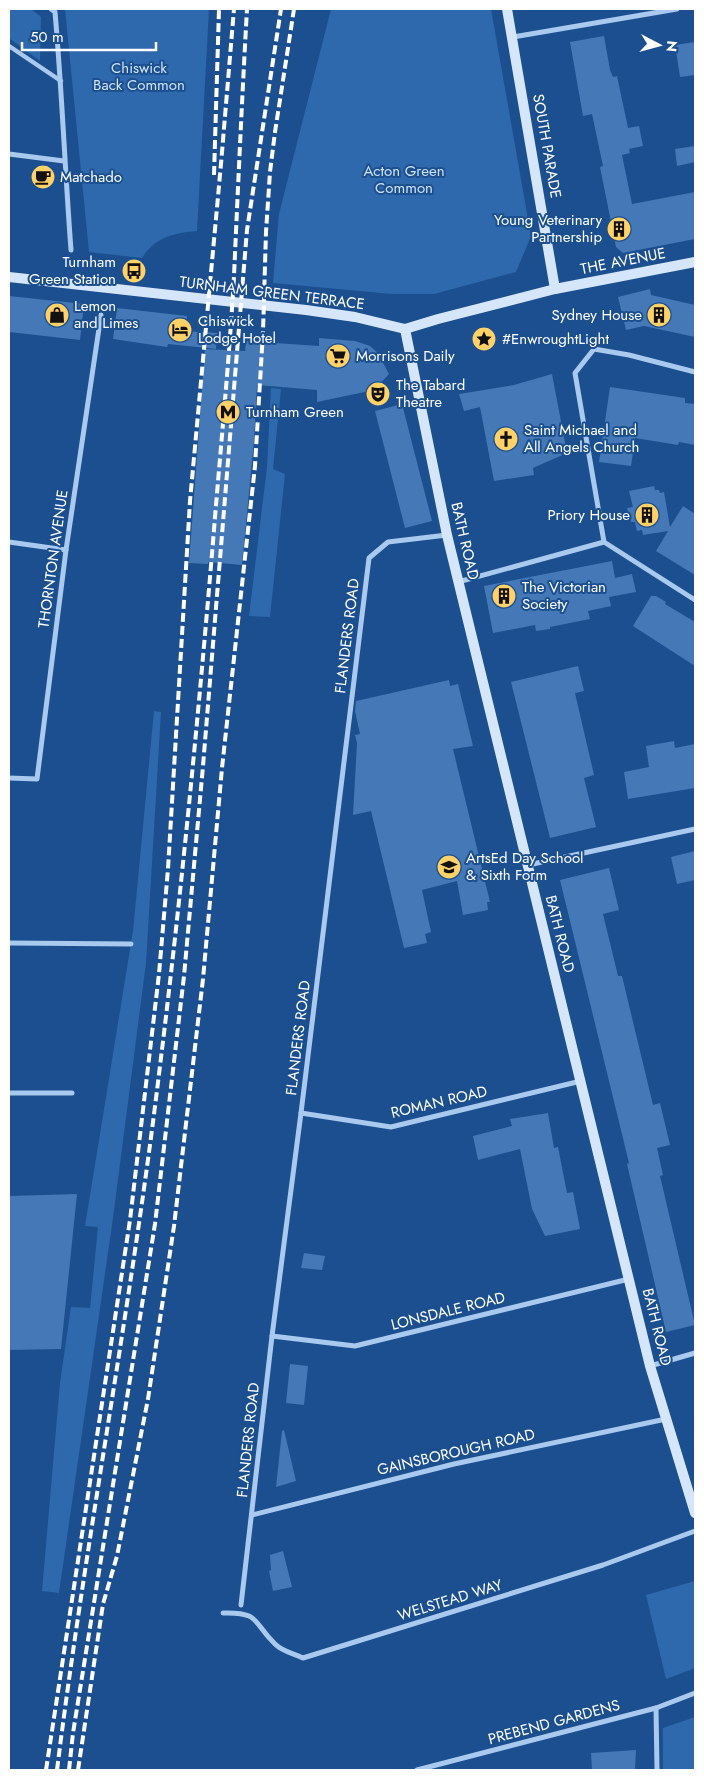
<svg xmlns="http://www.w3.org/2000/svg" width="704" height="1779" font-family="Jost,sans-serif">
<rect width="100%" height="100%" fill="#1b4f8f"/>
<g fill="#2e69ad">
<polygon points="9,9 31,9 41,17 40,61 9,38"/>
<path d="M65,9H209L197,231C174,233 155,237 142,258L89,252Z"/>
<polygon points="331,9 491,9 531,236 516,272 434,294 392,294 273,283 279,214"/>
<polygon points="271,388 281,389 273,469 285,474 270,617 249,616 267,467"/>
<polygon points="154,711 161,712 146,963 113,1218 59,1593 42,1591 60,1383 71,1307 90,1308 98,1227 85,1226 133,931"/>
<polygon points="695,1581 695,1668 666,1679 646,1595"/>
<polygon points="695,1717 695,1770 663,1770 663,1728"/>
</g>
<g fill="#4478b7">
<polygon points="604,36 610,70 613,77 617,76 628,128 639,126 643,146 629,149 630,153 622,155 632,204 695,192 695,239 623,253 616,247 600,167 603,166 592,114 583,116 570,42"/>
<polygon points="695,42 695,75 680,77 675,45"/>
<polygon points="695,146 695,162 677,166 675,149"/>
<polygon points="650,289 651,295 695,305 695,337 644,326 626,330 618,297"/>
<polygon points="9,296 84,304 80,340 9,332"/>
<polygon points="117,308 187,316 185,331 217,333 216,349 168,344 167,347 113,339"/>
<polygon points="319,338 355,341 370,346 378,353 389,374 374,390 317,402 317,390 257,385 254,441 242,565 208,562 208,564 189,563 205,349 245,351 246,341 319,346"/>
<polygon points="552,374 567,453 533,468 534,475 494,481 480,407 464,411 459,394 514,385"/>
<polygon points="610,387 685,398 685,403 695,404 695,445 679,442 678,445 635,438 631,466 599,462"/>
<polygon points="402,404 432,521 405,528 375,411"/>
<polygon points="654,486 655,490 659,490 660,493 664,492 670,527 683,506 695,514 695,575 656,551 668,531 643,535 642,530 637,531 635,522 631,522 627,508 633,507 629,491"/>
<polygon points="612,561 615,578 632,574 636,592 609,597 611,606 588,611 590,619 550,627 550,629 536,631 535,625 493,633 484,586"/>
<polygon points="651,596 656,596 666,602 665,604 695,622 695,666 633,626"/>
<polygon points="578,666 584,691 575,693 594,775 584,778 596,827 550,838 511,682"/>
<polygon points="449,680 450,686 458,684 473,746 453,749 490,902 487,902 488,910 463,915 457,881 422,890 431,932 425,934 427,943 404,948 371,811 353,815 357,743 355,735 360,734 355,711 356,701"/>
<polygon points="674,741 675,748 695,744 695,788 628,799 624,772 649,767 646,746"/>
<polygon points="695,851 695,880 677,884 671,857"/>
<polygon points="609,868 619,910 603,914 618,976 622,976 653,1105 660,1103 670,1145 657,1148 663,1175 660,1176 695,1325 666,1332 627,1164 629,1163 560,880"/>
<polygon points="548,1113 554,1148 558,1147 567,1193 573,1192 580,1229 545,1236 532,1209 520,1149 478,1160 473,1136 512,1126 510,1119"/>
<polygon points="77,1194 61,1349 9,1350 9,1196"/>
<polygon points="304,1253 325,1256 322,1270 301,1268"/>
<polygon points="290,1364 308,1366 304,1405 286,1403"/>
<polygon points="284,1430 296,1481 276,1487 282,1431"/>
<polygon points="283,1551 292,1587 273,1591 269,1571 271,1570 270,1555"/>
<polygon points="636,1750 635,1770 592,1770 591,1753"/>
</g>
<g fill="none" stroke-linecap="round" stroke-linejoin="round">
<polyline stroke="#a9c9ee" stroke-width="4.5" points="9,46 61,81"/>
<g stroke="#a9c9ee" stroke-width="5">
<path d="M51,9L55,12C62,92 65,171 71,250"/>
<polyline points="513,37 677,9"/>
<polyline points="9,154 64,161"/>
<polyline points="695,372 629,355 594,349 575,373 604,542 695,600"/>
<polyline points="9,542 66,550"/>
<polyline points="458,582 604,542"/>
<polyline points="9,778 37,779 66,550 101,315"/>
<polyline points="528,865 695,829"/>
<polyline points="9,943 131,944"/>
<polyline points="9,1093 72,1093"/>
<polyline points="301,1113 391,1127 581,1081"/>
<polyline points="272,1336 355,1346 629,1279"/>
<polyline points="650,1366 695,1353"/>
<polyline points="252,1515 454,1464 666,1419"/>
<polyline points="241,1605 272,1336 301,1113 369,558 388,542 447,535"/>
<path d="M223,1613C261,1612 252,1622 275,1644C283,1652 293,1653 303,1658L603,1565L695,1531"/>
<polyline points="656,1708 657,1770"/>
<polyline points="417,1770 656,1708 695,1693"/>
</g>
<g stroke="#d6e6fa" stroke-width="10">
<polyline points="507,9 555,289"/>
<polyline points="9,277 306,310 355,317 405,329 438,319 555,289 695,262"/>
<polyline points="405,329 447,535 638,1317 650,1366 695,1513"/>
</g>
<g stroke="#fff" stroke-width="4" stroke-dasharray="9 4" stroke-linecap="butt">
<polyline points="214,175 219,9"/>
<polyline points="46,1770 130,1220 159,974 168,869 190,501 221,164 234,9"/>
<path d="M57,1770C86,1537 131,1307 159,1074C181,897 198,720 213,542C220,453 229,365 234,276C238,187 242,98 247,9"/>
<polyline points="69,1770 73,1733 155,1224 184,976 203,766 247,230 281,9"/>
<polyline points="78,1770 103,1604 117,1556 148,1399 174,1226 203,979 222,768 255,466 263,332 266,232 270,172 275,132 294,9"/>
</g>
</g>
<defs>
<symbol id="cafe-disc" viewBox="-11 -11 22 22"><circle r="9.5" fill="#ffd166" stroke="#1b4f8f"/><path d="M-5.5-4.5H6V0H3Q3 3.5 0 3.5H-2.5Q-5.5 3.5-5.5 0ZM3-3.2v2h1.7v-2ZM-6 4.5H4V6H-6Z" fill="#111"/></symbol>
<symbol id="building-disc" viewBox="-11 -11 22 22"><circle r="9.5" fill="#ffd166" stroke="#1b4f8f"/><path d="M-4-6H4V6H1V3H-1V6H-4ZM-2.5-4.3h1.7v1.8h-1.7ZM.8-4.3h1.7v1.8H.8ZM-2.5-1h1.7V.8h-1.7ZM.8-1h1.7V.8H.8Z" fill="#111"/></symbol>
<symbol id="bus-disc" viewBox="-11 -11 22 22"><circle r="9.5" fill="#ffd166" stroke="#1b4f8f"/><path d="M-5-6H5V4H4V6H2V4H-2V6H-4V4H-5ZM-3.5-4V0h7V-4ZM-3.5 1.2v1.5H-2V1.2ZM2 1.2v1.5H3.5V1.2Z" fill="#111"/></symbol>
<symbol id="shop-disc" viewBox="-11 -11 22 22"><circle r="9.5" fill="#ffd166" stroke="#1b4f8f"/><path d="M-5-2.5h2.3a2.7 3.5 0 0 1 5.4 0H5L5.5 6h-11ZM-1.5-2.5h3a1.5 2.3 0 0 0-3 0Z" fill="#111"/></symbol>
<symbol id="hotel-disc" viewBox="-11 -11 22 22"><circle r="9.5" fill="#ffd166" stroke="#1b4f8f"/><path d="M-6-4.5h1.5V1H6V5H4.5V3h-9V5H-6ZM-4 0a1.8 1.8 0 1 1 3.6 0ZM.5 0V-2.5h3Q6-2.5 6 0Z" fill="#111"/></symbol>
<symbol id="sight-disc" viewBox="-11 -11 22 22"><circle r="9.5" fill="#ffd166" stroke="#1b4f8f"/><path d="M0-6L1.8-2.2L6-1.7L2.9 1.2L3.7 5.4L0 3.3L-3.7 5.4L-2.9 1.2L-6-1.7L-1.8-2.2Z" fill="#111"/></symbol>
<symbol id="supermarket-disc" viewBox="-11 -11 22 22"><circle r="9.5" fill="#ffd166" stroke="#1b4f8f"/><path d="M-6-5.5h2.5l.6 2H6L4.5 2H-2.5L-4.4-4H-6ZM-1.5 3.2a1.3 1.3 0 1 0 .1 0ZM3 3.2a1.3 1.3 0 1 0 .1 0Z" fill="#111"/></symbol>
<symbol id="theatre-disc" viewBox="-11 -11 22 22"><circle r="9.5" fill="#ffd166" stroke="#1b4f8f"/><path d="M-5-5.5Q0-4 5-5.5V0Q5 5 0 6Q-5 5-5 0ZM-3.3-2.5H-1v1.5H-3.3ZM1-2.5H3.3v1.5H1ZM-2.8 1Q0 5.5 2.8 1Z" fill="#111"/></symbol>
<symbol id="metro-disc" viewBox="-11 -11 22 22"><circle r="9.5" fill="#ffd166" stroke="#1b4f8f"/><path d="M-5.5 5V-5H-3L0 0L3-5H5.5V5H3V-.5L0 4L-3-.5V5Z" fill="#111"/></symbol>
<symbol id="church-disc" viewBox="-11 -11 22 22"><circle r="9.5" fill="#ffd166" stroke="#1b4f8f"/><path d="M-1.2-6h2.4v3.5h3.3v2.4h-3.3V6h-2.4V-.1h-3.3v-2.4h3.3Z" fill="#111"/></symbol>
<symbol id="school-disc" viewBox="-11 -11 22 22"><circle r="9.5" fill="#ffd166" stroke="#1b4f8f"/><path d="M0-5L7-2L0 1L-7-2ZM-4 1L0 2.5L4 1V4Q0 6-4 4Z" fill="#111"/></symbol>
</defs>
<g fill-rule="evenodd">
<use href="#cafe-disc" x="29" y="163" width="28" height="28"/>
<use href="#building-disc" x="605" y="215" width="28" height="28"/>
<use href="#bus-disc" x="120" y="257" width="28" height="28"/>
<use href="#shop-disc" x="43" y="301" width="28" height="28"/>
<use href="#building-disc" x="645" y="301" width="28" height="28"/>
<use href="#hotel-disc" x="166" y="316" width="28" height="28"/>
<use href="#sight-disc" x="470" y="325" width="28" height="28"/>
<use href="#supermarket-disc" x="324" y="342" width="28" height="28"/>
<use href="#theatre-disc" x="364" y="380" width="28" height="28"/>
<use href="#metro-disc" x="214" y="398" width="28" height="28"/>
<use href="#church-disc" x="492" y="425" width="28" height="28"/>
<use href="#building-disc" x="633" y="501" width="28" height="28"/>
<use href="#building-disc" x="490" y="582" width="28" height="28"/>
<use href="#school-disc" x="435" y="853" width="28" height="28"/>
</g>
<g text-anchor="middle" stroke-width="4" stroke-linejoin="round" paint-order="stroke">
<g font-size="15" fill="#cfe3fa" stroke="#1b4f8f">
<text x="139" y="73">Chiswick<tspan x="139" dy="17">Back Common</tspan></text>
<text x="404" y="176">Acton Green<tspan x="404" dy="17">Common</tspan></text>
</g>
<g font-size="15" fill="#fff" stroke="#1b4f8f">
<text transform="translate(547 146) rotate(80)" y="5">SOUTH PARADE</text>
<text transform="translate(623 261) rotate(-11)" y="5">THE AVENUE</text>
<text transform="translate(272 293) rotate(7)" y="5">TURNHAM GREEN TERRACE</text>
<text transform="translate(465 541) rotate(77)" y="5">BATH ROAD</text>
<text transform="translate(53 559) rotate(-82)" y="5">THORNTON AVENUE</text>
<text transform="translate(347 636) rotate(-83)" y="5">FLANDERS ROAD</text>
<text transform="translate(560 934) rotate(76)" y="5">BATH ROAD</text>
<text transform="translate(298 1038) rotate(-83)" y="5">FLANDERS ROAD</text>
<text transform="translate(439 1102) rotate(-13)" y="5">ROMAN ROAD</text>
<text transform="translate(448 1311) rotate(-14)" y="5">LONSDALE ROAD</text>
<text transform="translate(657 1327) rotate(76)" y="5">BATH ROAD</text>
<text transform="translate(248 1440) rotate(-84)" y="5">FLANDERS ROAD</text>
<text transform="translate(456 1452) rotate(-13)" y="5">GAINSBOROUGH ROAD</text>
<text transform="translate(450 1600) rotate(-17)" y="5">WELSTEAD WAY</text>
<text transform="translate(554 1722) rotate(-15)" y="5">PREBEND GARDENS</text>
</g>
<g font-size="15" fill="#fff" stroke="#1b4f8f" text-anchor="start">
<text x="60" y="182">Matchado</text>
<text x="602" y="225" text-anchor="end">Young Veterinary<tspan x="602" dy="17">Partnership</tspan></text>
<text x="116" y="267" text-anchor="end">Turnham<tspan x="116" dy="17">Green Station</tspan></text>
<text x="74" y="311">Lemon<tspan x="74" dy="17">and Limes</tspan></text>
<text x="642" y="320" text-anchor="end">Sydney House</text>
<text x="198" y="326">Chiswick<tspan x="198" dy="17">Lodge Hotel</tspan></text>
<text x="502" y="344">#EnwroughtLight</text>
<text x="356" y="361">Morrisons Daily</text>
<text x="396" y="390">The Tabard<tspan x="396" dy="17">Theatre</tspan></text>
<text x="246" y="417">Turnham Green</text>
<text x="524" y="435">Saint Michael and<tspan x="524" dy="17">All Angels Church</tspan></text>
<text x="630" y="520" text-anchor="end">Priory House</text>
<text x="522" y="592">The Victorian<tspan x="522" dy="17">Society</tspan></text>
<text x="466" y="863">ArtsEd Day School<tspan x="466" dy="17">&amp; Sixth Form</tspan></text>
</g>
</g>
<rect width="704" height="1779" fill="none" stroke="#ffffff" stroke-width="20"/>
<g transform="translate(659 45) rotate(96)" stroke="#1b4f8f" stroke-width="4" paint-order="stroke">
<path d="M0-4L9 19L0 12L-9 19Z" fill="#ffffff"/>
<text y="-8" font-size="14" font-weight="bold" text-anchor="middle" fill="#ffffff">N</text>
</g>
<path d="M22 42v8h134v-8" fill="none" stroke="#ffffff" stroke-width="2.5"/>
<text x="30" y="42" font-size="15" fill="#ffffff" stroke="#1b4f8f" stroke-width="4" paint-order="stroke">50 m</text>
</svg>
